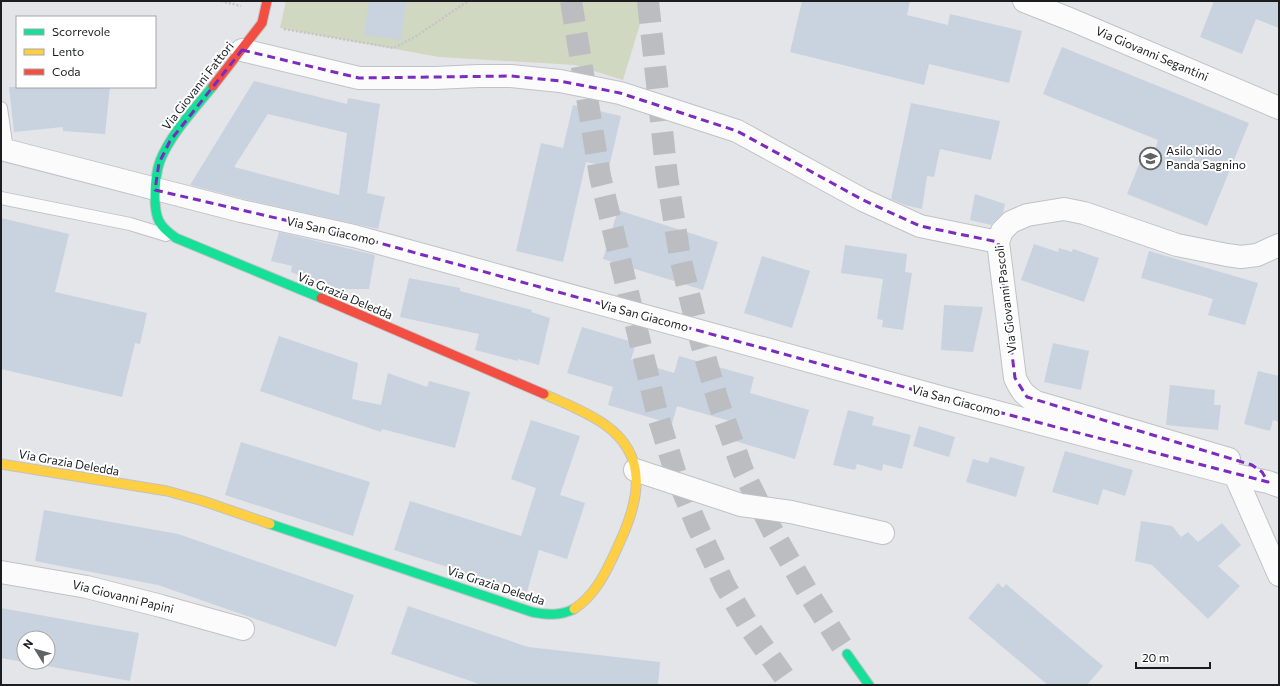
<svg xmlns="http://www.w3.org/2000/svg" width="1280" height="686" font-family="Commissioner,sans-serif">
<rect width="100%" height="100%" fill="#e3e5e8"/>
<polygon fill="#d0d8c2" points="286,1 647,1 623,80 575,65 439,57 280,28"/>
<g fill="#c9d3df" fill-rule="evenodd">
<polygon points="369,1 406,1 401,40 364,35"/>
<polygon points="802,1 910,1 907,15 948,25 950,14 1022,31 1009,83 929,64 924,85 790,52"/>
<polygon points="1214,1 1279,1 1279,28 1256,19 1242,54 1200,37"/>
<polygon points="1062,47 1249,123 1207,226 1127,194 1144,152 1154,154 1158,140 1043,94"/>
<path d="M254,81L347,104L348,98L380,104L367,193L385,197L378,229L244,199L190,185ZM268,114L347,133L339,195L234,167Z"/>
<polygon points="9,87 110,87 105,134 63,131 63,127 14,132"/>
<polygon points="911,103 1000,121 991,160 940,149 934,177 927,176 922,209 905,205 891,199"/>
<polygon points="573,105 621,116 609,167 586,162 563,262 516,251 541,143 563,148"/>
<polygon points="975,194 1005,204 1003,213 991,225 970,220"/>
<polygon points="618,210 718,242 703,290 603,259"/>
<polygon points="1,218 69,234 55,292 147,313 140,344 135,343 122,397 1,369"/>
<polygon points="279,232 375,255 369,289 339,289 325,286 291,272 292,266 271,261"/>
<polygon points="1034,244 1058,252 1059,248 1072,252 1073,249 1099,258 1084,302 1021,280"/>
<polygon points="845,245 907,254 905,272 912,273 903,330 882,327 883,320 877,319 883,279 841,273"/>
<polygon points="1149,251 1258,283 1245,325 1208,315 1213,299 1141,278"/>
<polygon points="762,256 810,271 792,328 744,313"/>
<polygon points="409,278 460,288 460,291 532,310 531,312 550,318 539,365 518,359 518,361 475,350 479,334 400,317"/>
<polygon points="944,305 983,307 973,352 941,350"/>
<polygon points="582,327 636,343 631,360 674,373 679,356 754,377 750,393 809,410 795,459 725,438 730,421 677,406 672,424 608,405 613,387 567,373"/>
<polygon points="279,336 358,363 352,399 381,405 388,373 427,387 429,381 470,392 455,448 382,429 381,432 260,391"/>
<polygon points="1053,343 1089,351 1081,390 1044,382"/>
<polygon points="1258,371 1279,376 1279,422 1273,420 1270,431 1244,424"/>
<polygon points="1170,385 1215,390 1214,405 1221,405 1218,430 1166,425"/>
<polygon points="848,410 874,417 872,425 911,435 902,469 883,464 882,471 857,464 855,470 833,465"/>
<polygon points="531,420 580,436 560,495 585,503 567,559 539,550 527,592 394,550 410,501 521,536 536,488 511,479"/>
<polygon points="919,426 955,437 949,457 913,446"/>
<polygon points="241,442 370,482 353,536 225,495"/>
<polygon points="1065,451 1133,470 1125,496 1103,489 1098,505 1052,492"/>
<polygon points="990,457 1025,467 1016,497 966,482 973,459 988,463"/>
<polygon points="44,510 178,534 354,595 336,647 158,585 35,561"/>
<polygon points="1141,521 1172,526 1181,537 1188,532 1198,542 1222,523 1241,545 1218,566 1240,586 1208,619 1152,565 1135,561"/>
<polygon points="998,583 1003,588 1006,584 1103,666 1087,685 1048,685 968,618"/>
<polygon points="408,606 528,647 660,662 658,685 482,685 391,654"/>
<polygon points="1,608 139,633 130,681 25,662 48,662 48,638 24,638 24,662 1,658"/>
</g>
<g fill="none" stroke-linecap="round" stroke-linejoin="round">
<g stroke="#bbbdc0" stroke-width="22" stroke-dasharray="22 11" stroke-linecap="butt">
<polyline points="571,1 600,176 657,413 676,475 697,526 725,586 752,631 790,685"/>
<polyline points="648,1 667,176 680,257 701,343 718,401 743,471 773,532 807,591 847,654"/>
</g>
<defs>
<g id="lane">
<polyline points="1,108 7,150"/>
<polyline points="1,198 130,224 166,235"/>
</g>
<g id="street">
<polyline points="1024,1 1072,20 1279,108"/>
<polyline points="242,50 359,78 435,78 478,76 511,76 560,81 620,93 737,131 863,200 920,226 998,242"/>
<polyline points="1,149 241,211 354,236 944,398 1235,475 1268,482 1279,486"/>
<path d="M1229,459L1036,402C1024,395 1021,391 1015,378L998,242L1002,231L1011,222L1027,215L1064,209L1084,213L1177,245L1227,255L1241,257L1257,255L1279,245"/>
<polyline points="635,470 741,505 791,512 883,533"/>
<polyline points="1235,475 1279,575"/>
<polyline points="1,572 87,587 161,606 243,629"/>
</g>
<g id="fast">
<path d="M213,86C196,107 170,135 160,161C156,172 155,185 155,197C155,219 159,226 176,238L321,298"/>
<path d="M270,524L532,612C547,615 560,616 574,609"/>
<polyline points="847,654 869,685"/>
</g>
<g id="slow">
<path d="M544,394C564,403 585,411 604,424C650,456 639,501 619,544C608,568 597,594 574,609"/>
<polyline points="1,464 167,491 203,501 270,524"/>
</g>
<g id="jam">
<polyline points="213,86 262,23 267,1"/>
<polyline points="321,298 544,394"/>
</g>
</defs>
<use href="#lane" stroke="#c1c2c5" stroke-width="14"/>
<use href="#street" stroke="#c1c2c5" stroke-width="24"/>
<use href="#fast" stroke="#c1c2c5" stroke-width="11"/>
<use href="#slow" stroke="#c1c2c5" stroke-width="11"/>
<use href="#jam" stroke="#c1c2c5" stroke-width="11"/>
<g stroke="#c4c5c6" stroke-width="2.5" stroke-dasharray="2 2" stroke-linecap="butt">
<polyline points="221,1 241,6"/>
<polyline points="284,29 394,48 418,35 462,5 470,1"/>
</g>
<use href="#lane" stroke="#fbfbfc" stroke-width="12"/>
<use href="#street" stroke="#fbfbfc" stroke-width="22"/>
<use href="#fast" stroke="#16e098" stroke-width="9"/>
<use href="#slow" stroke="#ffcf43" stroke-width="9"/>
<use href="#jam" stroke="#f24e42" stroke-width="9"/>
</g>
<path fill="none" stroke="#7b2cbf" stroke-width="3" stroke-dasharray="8 5" stroke-linejoin="round" d="M242,50L359,78L511,76L560,81L620,93L737,131L863,200L920,226L998,242L1015,378L1027,397L1252,465L1262,472L1268,482L944,398L354,236L155,190L159,163L170,141Z"/>
<defs>
<symbol id="school-ring" viewBox="-11 -11 22 22"><circle r="9.5" fill="#fff" stroke="#616365" stroke-width="1.5"/><path d="M0-5L7-2L0 1L-7-2ZM-4 1L0 2.5L4 1V4Q0 6-4 4Z" fill="#616365"/></symbol>
</defs>
<g fill-rule="evenodd">
<use href="#school-ring" x="1138" y="146" width="25" height="25"/>
</g>
<g text-anchor="middle" stroke-width="4" stroke-linejoin="round" paint-order="stroke">
<g font-size="12" fill="#1b1d1e" stroke="#fff">
<text transform="translate(1152 54) rotate(23)" y="4">Via Giovanni Segantini</text>
<text transform="translate(198 86) rotate(-52)" y="4">Via Giovanni Fattori</text>
<text transform="translate(331 231) rotate(13)" y="4">Via San Giacomo</text>
<text transform="translate(345 296) rotate(23)" y="4">Via Grazia Deledda</text>
<text transform="translate(1006 299) rotate(-97)" y="4">Via Giovanni Pascoli</text>
<text transform="translate(644 316) rotate(15)" y="4">Via San Giacomo</text>
<text transform="translate(956 401) rotate(15)" y="4">Via San Giacomo</text>
<text transform="translate(69 463) rotate(10)" y="4">Via Grazia Deledda</text>
<text transform="translate(496 586) rotate(18)" y="4">Via Grazia Deledda</text>
<text transform="translate(123 597) rotate(14)" y="4">Via Giovanni Papini</text>
</g>
<g font-size="12" fill="#1b1d1e" stroke="#fff" text-anchor="start">
<text x="1166" y="155">Asilo Nido<tspan x="1166" dy="14">Panda Sagnino</tspan></text>
</g>
</g>
<rect width="1280" height="686" fill="none" stroke="#1b1d1e" stroke-width="4"/>
<rect x="16" y="16" width="140" height="72" fill="#ffffff" stroke="#a4a5a5"/>
<rect x="24" y="29" width="20" height="6" fill="#16e098" stroke="#a4a5a5"/>
<text x="52" y="36" font-size="12" fill="#1b1d1e">Scorrevole</text>
<rect x="24" y="49" width="20" height="6" fill="#ffcf43" stroke="#a4a5a5"/>
<text x="52" y="56" font-size="12" fill="#1b1d1e">Lento</text>
<rect x="24" y="69" width="20" height="6" fill="#f24e42" stroke="#a4a5a5"/>
<text x="52" y="76" font-size="12" fill="#1b1d1e">Coda</text>
<g transform="translate(36 650) rotate(307)"><circle r="19" fill="#ffffff" stroke="#a4a5a5"/>
<path d="M0-3L7 15L0 10L-7 15Z" fill="#616365"/>
<text y="-6" font-size="11" font-weight="bold" text-anchor="middle" fill="#1b1d1e">N</text>
</g>
<path d="M1136 662v6h74v-6" fill="none" stroke="#1b1d1e" stroke-width="2"/>
<text x="1142" y="662" font-size="12" fill="#1b1d1e" stroke="#ffffff" stroke-width="3" paint-order="stroke">20 m</text>
</svg>
